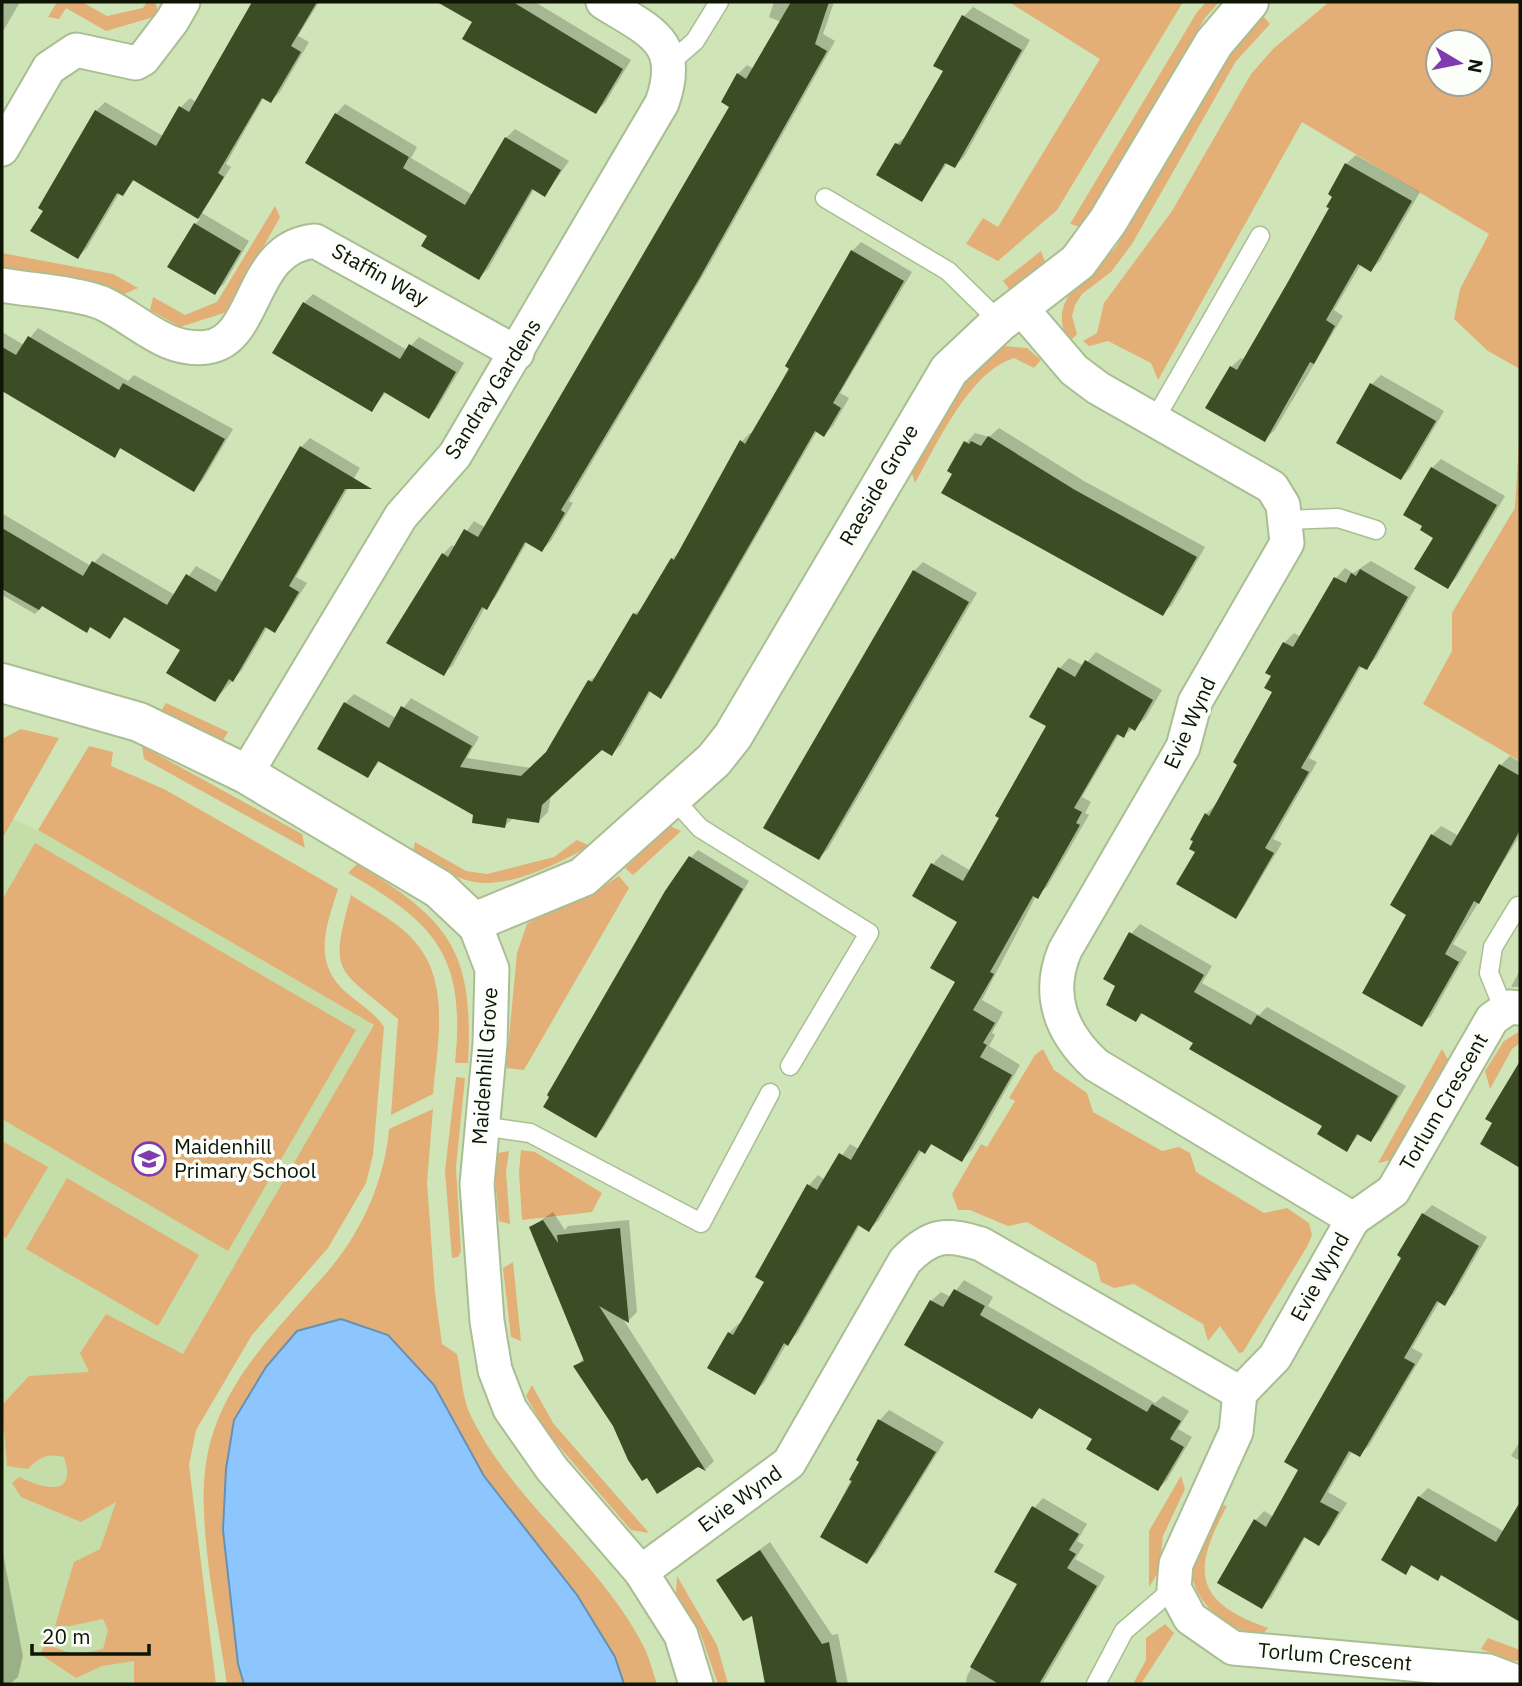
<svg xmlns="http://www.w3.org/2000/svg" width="1522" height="1686" font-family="'IBM Plex Sans',sans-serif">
<rect width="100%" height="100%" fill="#cfe5b8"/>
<polygon fill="#c4dda9" points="2,815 38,830 374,1025 138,1434 149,1684 2,1684"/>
<g fill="#e3af76" fill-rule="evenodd">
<polygon points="57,2 82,2 107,16 143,8 147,2 155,2 158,11 154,17 106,31 66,8 59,19 48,17"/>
<polygon points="1009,2 1183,2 1057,210 998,261 966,244 983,218 998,227 1100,59"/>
<polygon points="1206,2 1219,2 1205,18 1094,207 1081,227 1070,224 1197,12"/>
<path d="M1329,2H1520V369L1488,351L1454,319L1460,289L1489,234L1302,122L1158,380L1151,363L1108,341L1089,346L1083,341L1097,333L1104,303L1172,211L1251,74L1274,48ZM1438,42H1480V84H1438Z"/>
<path d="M1263,16L1270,24L1236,61L1132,244L1111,272L1082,294L1075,305L1072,316L1077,334L1069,342C1044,298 1090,278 1116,247L1233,51Z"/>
<polygon points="275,206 280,217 227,312 180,327 150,310 153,297 185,315 217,302"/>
<polygon points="1041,251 1045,262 1011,291 1003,281"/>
<polygon points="2,253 113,274 138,288 122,295 108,286 2,269"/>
<path d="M1005,346L1027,348L1041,360L1034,368L1014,358C969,372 938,443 915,483L911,470C936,426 958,370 1005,346Z"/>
<polygon points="1520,426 1520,761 1423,704 1452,651 1452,613 1515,508"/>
<polygon points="166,703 228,732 222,742 161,711"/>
<polygon points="21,729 59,738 2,839 2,739"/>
<path d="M89,746L113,752L111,766L164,789L338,889C326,927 311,963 348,994C361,1005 375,1013 384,1027L373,1155L366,1183L328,1248L252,1335L196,1430L189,1465L216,1684H134V1661L102,1666L76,1678L40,1654L45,1644L76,1655L103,1649L108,1630L103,1619L70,1626H55L74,1562L100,1549L116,1502L81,1522L21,1497L12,1483L19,1477C42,1488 78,1499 64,1457C47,1453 40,1457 28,1469L7,1466L2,1405L29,1376L89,1372L80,1353L106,1314L183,1354L374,1025L38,830Z"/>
<polygon points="142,746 302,834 305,848 144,759"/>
<polygon points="670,826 681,831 633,875 625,868"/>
<path d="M577,840L590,846C557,864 504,892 466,880C448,875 430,861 413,852L415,842L466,871L487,874L554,857Z"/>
<polygon points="35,843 356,1030 228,1251 2,1119 2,900"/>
<path d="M357,864C451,921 474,952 468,1063H455C466,957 437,924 348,873Z"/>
<polygon points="619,876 629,888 524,1070 506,1068 517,953 527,924 543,914 585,898"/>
<path d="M351,895C373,910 399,922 416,943C451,984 437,1046 433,1094L391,1115L398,1019C338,967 328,977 351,895Z"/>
<polygon points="1520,1031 1520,1043 1512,1049 1490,1089 1485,1071 1504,1041"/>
<polygon points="1043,1049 1054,1070 1087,1093 1093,1112 1162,1151 1179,1147 1190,1153 1196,1172 1264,1213 1287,1208 1309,1223 1312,1235 1308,1245 1243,1352 1239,1353 1220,1326 1208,1341 1203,1324 1134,1284 1114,1288 1101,1282 1096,1263 1027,1222 1008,1226 970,1210 958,1210 952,1194 981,1144 987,1147 1015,1101 1009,1098 1035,1055"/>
<polygon points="1442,1049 1450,1063 1395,1159 1378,1163"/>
<polygon points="456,1077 465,1078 456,1167 461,1251 458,1257 452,1258 445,1171"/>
<path d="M433,1109L427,1182L435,1293L442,1344L457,1354C461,1372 462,1395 469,1412C511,1502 601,1560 645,1649C650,1660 653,1673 657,1684H624L615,1657L577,1595L484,1476L434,1385L388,1335L223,1530L238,1664L244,1684H227C218,1621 195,1518 207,1457C222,1377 284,1324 333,1265C364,1227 385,1177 389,1129Z"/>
<polygon points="2,1141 48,1167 6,1238 2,1235"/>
<polygon points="521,1150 535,1152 602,1193 592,1212 522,1220 519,1172"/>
<polygon points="509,1151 506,1172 510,1224 499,1221 495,1177 498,1153"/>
<polygon points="67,1178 199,1255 158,1326 26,1249"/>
<polygon points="513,1262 521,1341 511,1337 503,1268"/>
<polygon points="532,1385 553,1423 649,1533 631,1530 545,1430 526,1396"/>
<polygon points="1181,1476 1185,1489 1163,1536 1159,1571 1149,1587 1149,1531"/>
<path d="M1216,1504L1227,1506C1192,1570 1193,1602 1268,1628L1260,1637C1224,1628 1182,1596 1193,1553C1197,1537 1209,1519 1216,1504Z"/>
<polygon points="677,1576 717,1645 728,1684 718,1684 700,1632 676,1593"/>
<polygon points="1165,1624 1174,1633 1141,1684 1133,1684 1146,1660 1146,1638"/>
<polygon points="1488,1638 1520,1650 1520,1661 1511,1661 1481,1649"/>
</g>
<polygon fill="#8dc6fe" stroke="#6791b3" stroke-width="2" points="341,1319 388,1335 434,1385 484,1476 577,1595 615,1657 624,1684 244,1684 238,1664 223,1530 226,1469 234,1420 266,1367 297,1331"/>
<g fill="#0003">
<polygon points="2,2 20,2 2,33"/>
<polygon points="254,2 319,2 298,36 309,42 280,92 271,101 264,97 226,164 231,167 202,213 249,241 224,284 214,293 195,224 200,219 135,179 123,194 120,192 87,248 78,257 96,111 105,102 163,136 181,107 190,98 196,102"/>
<polygon points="440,2 535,2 631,60 605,103 596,112 474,22"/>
<polygon points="774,2 834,2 823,34 835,41 708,267 569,501 573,503 551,541 542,550 527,542 495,598 485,607 453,665 444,674 443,554 452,545 455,547 474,521 486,528 731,106 738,74 747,65 754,69 781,22 769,17"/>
<polygon points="973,7 1030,40 964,157 955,166 948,162 922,200 896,144 908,135 946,71 964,16"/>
<polygon points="345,104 417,147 411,158 473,195 506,138 515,129 569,161 545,195 534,189 488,269 479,278 430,235 336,114"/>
<polygon points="1356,155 1420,192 1380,261 1371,270 1361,264 1334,310 1343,316 1274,431 1264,440 1231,367 1241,358 1245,360 1332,208 1334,196 1330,193 1346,164"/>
<polygon points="861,242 912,272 840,393 849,398 833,426 824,435 817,431 669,688 660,696 651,691 621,745 612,754 602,748 551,795 548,812 539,821 514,817 505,826 475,814 381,760 368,776 345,703 354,694 396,718 411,698 479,737 467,758 531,768 549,752 589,681 600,673 634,614 645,606 672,559 681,550 741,442 750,433 753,434 852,251"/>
<polygon points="313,294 407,350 419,337 464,363 437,408 429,417 386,392 372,410 275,353 304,303"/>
<polygon points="38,328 128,381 134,375 233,429 203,480 194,490 122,447 114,455 2,389 2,332 24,345"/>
<polygon points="1381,375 1444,411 1410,469 1401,478 1372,384"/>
<polygon points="999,428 1084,481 1205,547 1172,605 1162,614 955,473 966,443 975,433 989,437"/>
<polygon points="310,438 360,468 296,577 307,583 283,621 274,630 268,626 242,670 215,700 182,649 126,616 110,637 91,626 87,630 44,605 35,614 2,595 3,514 91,566 103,553 175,595 196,566 224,582 301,447"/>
<polygon points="1441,459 1505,496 1457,577 1448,587 1435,537 1432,468"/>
<polygon points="1371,561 1416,587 1376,658 1366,668 1362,665 1309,758 1317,762 1273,839 1282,843 1244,907 1235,917 1197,851 1206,814 1215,805 1239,764 1275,691 1273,676 1267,672 1284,643 1294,633 1301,637 1336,578 1345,568 1353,573"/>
<polygon points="923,562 977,593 828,849 819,858 914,571"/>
<polygon points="1096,652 1162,690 1145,719 1123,736 1119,734 1082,797 1091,802 1085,813 1089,815 1047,887 1036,896 982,1000 1003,1012 992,1033 995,1035 989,1046 1020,1065 972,1150 962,1159 933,1143 925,1152 922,1150 879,1220 869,1230 860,1225 797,1334 787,1343 764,1383 754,1393 729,1333 739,1323 741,1325 766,1282 809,1185 818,1175 825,1180 850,1144 859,1149 957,981 959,921 933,864 942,854 971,871 1049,726 1031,716 1060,668 1069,658 1084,666"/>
<polygon points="1510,756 1520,762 1520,835 1453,944 1467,952 1431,1016 1421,1025 1409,914 1432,835 1441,826 1459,836 1501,765"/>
<polygon points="698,850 749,881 603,1129 595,1136 682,867"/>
<polygon points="1140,924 1212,966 1202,983 1259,1015 1267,1007 1406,1086 1380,1130 1371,1140 1360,1133 1347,1150 1324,1125 1195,1042 1144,1012 1136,1020 1118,985 1131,934"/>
<polygon points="1520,970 1520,987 1511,987"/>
<polygon points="1432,1205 1487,1237 1454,1294 1444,1303 1440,1301 1412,1348 1423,1354 1369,1446 1359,1455 1352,1451 1328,1492 1347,1503 1328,1534 1319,1544 1306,1536 1271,1598 1261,1607 1255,1521 1264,1511 1274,1517 1301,1470 1423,1214"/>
<polygon points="553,1212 565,1230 568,1226 629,1220 637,1312 628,1321 621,1316 714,1461 706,1469 615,1425 575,1367 585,1357 531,1227"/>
<polygon points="964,1280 993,1297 988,1306 1155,1403 1163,1396 1189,1411 1178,1429 1192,1437 1167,1480 1158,1489 1094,1438 1041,1407 1032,1416 907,1344 931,1301 941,1292 951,1297"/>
<polygon points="889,1410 944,1442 876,1553 867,1562 822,1536 861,1461 858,1459 880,1420"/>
<polygon points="1520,1441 1520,1461 1511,1456"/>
<polygon points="1428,1488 1505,1532 1512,1525 1520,1530 1520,1619 1442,1573 1413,1565 1405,1572 1419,1497"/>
<polygon points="1043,1498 1087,1524 1077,1541 1084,1545 1075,1559 1105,1576 1042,1684 966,1684 967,1676 1019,1584 1034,1508"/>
<polygon points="770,1542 832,1635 838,1634 848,1684 771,1684 753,1613 718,1580"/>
<polygon points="2,1549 23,1656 18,1677 10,1684 2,1684"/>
</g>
<g fill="#3c4d26">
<polygon points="252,2 317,2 291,46 301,52 271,103 262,98 218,173 224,177 198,219 133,180 123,196 117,193 78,259 30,231 43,211 38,208 95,110 156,146 179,106 189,112"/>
<polygon points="437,2 513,2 623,69 596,114 462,39 472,22"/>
<polygon points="791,2 829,2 815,44 827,51 699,279 561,510 565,513 542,552 525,542 487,610 482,607 444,676 386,643 442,553 448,557 464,529 478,537 729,107 721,102 737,73 746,79"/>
<polygon points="962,15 1022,50 955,168 945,163 922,202 876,175 895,143 900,145 943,71 933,66"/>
<polygon points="335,113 409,157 403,168 465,205 505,137 561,170 545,197 532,189 479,280 421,246 427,236 305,163"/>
<polygon points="1345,163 1412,201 1371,272 1358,264 1326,320 1335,326 1314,364 1310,362 1265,442 1205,408 1230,366 1237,370 1289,280 1329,208 1326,207 1332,197 1328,194"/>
<polygon points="194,223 241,251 215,295 167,267"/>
<polygon points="851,250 904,281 833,403 841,408 824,437 815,431 661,699 649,691 612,756 602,750 542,805 539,823 507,818 505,828 472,823 473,815 378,761 368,778 317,749 344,702 389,728 401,706 472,746 460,767 521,776 546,752 588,680 592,682 633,613 637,615 671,558 674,560 740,440 745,444 789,369 785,366"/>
<polygon points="303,302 400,359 409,344 456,372 429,419 384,392 372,412 272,353"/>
<polygon points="28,336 119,390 123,383 225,439 194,492 120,448 115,458 2,391 2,347 16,355"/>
<polygon points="1370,383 1436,421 1401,480 1336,443"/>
<polygon points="988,436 1075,490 1197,557 1163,616 941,493 952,474 947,471 964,441 969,444 971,441 981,446"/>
<polygon points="300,446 372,489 345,489 289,586 299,592 275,633 265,627 233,682 229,679 215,702 166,673 180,650 124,617 110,639 90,627 87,633 42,606 39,610 2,589 2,528 83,576 92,561 167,605 186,574 216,592"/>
<polygon points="1431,467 1497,505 1448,589 1414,569 1433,538 1420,530 1422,526 1403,515"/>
<polygon points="1360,569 1408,597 1367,670 1359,666 1301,768 1309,772 1265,848 1274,853 1236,919 1176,884 1195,852 1189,849 1193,841 1190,840 1205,813 1209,816 1237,765 1233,762 1272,692 1264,688 1271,676 1265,673 1283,642 1293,647 1334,577 1346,583 1351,573 1356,576"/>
<polygon points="913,570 969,602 819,860 763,828"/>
<polygon points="1085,660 1153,700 1135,731 1129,727 1124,738 1117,734 1074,808 1082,812 1076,823 1080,825 1038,899 1033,896 990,972 994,974 973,1010 995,1023 983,1043 987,1045 980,1057 1012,1075 962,1162 931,1144 925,1154 919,1150 869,1232 858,1225 788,1346 784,1343 755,1395 707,1368 728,1332 733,1335 764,1282 755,1277 807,1184 817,1190 839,1153 851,1160 955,982 930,968 957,922 912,896 931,863 963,881 999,818 995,816 1046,726 1029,717 1058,667 1075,677"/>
<polygon points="1499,764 1520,776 1520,830 1479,904 1474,901 1445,954 1459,962 1422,1027 1362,993 1406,915 1390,905 1431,834 1451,846"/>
<polygon points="689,856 743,889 596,1138 543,1107 549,1097 547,1095 665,891"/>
<polygon points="1129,932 1204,975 1194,992 1251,1025 1257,1015 1398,1096 1371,1142 1357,1134 1347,1152 1317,1134 1322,1126 1189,1049 1193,1043 1141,1013 1136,1022 1106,1005 1115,986 1103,979"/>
<polygon points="1520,1061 1520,1168 1480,1144 1492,1123 1485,1119"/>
<polygon points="1422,1213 1479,1246 1445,1306 1437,1301 1404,1358 1415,1364 1360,1457 1349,1451 1320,1502 1339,1512 1319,1546 1304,1537 1262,1609 1217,1583 1254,1519 1266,1527 1298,1470 1284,1462 1401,1258 1397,1255"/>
<polygon points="543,1220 558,1243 557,1235 620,1228 629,1323 599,1306 706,1471 698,1467 657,1494 647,1478 642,1481 628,1460 613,1426 573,1366 584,1361 529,1227"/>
<polygon points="954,1289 985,1306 980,1315 1147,1412 1152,1404 1181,1421 1170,1439 1184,1447 1158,1491 1086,1449 1092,1439 1039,1408 1032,1419 904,1345 930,1300 943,1307"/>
<polygon points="878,1419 936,1452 867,1564 820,1537 852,1481 849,1480 859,1462 856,1460"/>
<polygon points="1418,1496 1496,1542 1520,1502 1520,1622 1441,1575 1438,1581 1411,1565 1406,1575 1381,1560"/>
<polygon points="1032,1506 1079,1534 1069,1550 1076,1554 1067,1568 1097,1586 1039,1684 999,1684 970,1667 1017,1584 994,1572"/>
<polygon points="760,1550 822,1644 829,1642 837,1684 765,1684 752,1616 743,1621 716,1580"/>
</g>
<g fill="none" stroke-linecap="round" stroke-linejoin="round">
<defs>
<g id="service">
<polyline points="671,62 695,41 719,2"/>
<polyline points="825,198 948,271 1000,322"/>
<polyline points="1155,419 1260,236"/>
<polyline points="1286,520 1338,518 1376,530"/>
<polyline points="673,798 700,828 869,933 790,1066"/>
<polyline points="1504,1010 1489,973 1493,947 1518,906"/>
<polyline points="481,1126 530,1133 701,1223 770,1093"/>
<polyline points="1096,1684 1124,1631 1174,1588"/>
</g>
<g id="minor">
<polyline points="2,149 49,68 76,50 136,63 143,59 172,21 183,2"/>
<path d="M2,285C29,290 78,293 102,303C138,319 164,353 208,347C259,339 248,247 315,241L517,353"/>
<path d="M1021,308L1074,370L1098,388L1272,487L1283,505L1287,543L1195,702L1183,747L1065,950C1046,995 1061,1033 1096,1065L1353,1219L1275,1357L1240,1393"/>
<path d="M246,774L401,516L455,455L662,103C684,41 649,31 603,2"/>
<polyline points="474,922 492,969 490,1044 477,1184 487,1321 495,1370 510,1409 552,1469 641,1572 681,1635 696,1684"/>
<polyline points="1353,1219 1393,1191 1492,1019 1509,1007 1520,1008"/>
<polyline points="1240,1393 1236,1432 1176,1564 1174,1588 1190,1618 1233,1648 1488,1671 1520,1683"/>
<path d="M641,1572L789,1463L905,1261C931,1234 946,1233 981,1244L1240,1393"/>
</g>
<polyline id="tertiary" points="2,683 139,722 246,774 439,889 474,922 583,877 714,760 733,736 949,370 1000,322 1078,262 1108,221 1214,43 1249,2"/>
</defs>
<use href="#service" stroke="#a9be92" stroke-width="21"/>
<use href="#minor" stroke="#a9be92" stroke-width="37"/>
<use href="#tertiary" stroke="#a9be92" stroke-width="42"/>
<use href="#service" stroke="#fff" stroke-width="18"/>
<use href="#minor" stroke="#fff" stroke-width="33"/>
<use href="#tertiary" stroke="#fff" stroke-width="38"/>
</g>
<defs>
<symbol id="school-ring" viewBox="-11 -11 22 22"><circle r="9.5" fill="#fcfefa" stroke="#803baf" stroke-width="1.5"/><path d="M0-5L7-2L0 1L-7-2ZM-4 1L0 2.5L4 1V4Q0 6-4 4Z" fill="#803baf"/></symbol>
</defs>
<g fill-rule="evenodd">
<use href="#school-ring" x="130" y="1140" width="38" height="38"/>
</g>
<g text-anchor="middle" stroke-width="7" stroke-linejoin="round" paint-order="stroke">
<g font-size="21" fill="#0e1505" stroke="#fcfefa">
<text transform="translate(380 275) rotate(29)" y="7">Staffin Way</text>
<text transform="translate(493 389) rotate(-58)" y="7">Sandray Gardens</text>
<text transform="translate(879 485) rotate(-60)" y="7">Raeside Grove</text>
<text transform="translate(1190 723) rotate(-66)" y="7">Evie Wynd</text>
<text transform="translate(485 1066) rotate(-86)" y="7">Maidenhill Grove</text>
<text transform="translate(1444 1102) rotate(-60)" y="7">Torlum Crescent</text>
<text transform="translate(1320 1277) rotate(-61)" y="7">Evie Wynd</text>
<text transform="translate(740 1499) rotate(-36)" y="7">Evie Wynd</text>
<text transform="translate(1335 1657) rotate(5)" y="7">Torlum Crescent</text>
</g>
<g font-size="21" fill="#0e1505" stroke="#fcfefa" text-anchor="start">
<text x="174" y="1154">Maidenhill<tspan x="174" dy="24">Primary School</tspan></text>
</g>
</g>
<rect width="1522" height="1686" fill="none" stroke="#0e1505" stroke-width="7"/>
<g transform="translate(1459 63) rotate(100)"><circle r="33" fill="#fcfefa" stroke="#9da198" stroke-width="2"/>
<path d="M0-5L12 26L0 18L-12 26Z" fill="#803baf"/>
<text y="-10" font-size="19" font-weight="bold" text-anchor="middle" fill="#0e1505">N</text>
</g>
<path d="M32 1644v10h117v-10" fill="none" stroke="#0e1505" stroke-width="3.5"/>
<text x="42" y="1644" font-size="21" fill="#0e1505" stroke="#fcfefa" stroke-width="5" paint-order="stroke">20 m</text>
</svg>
